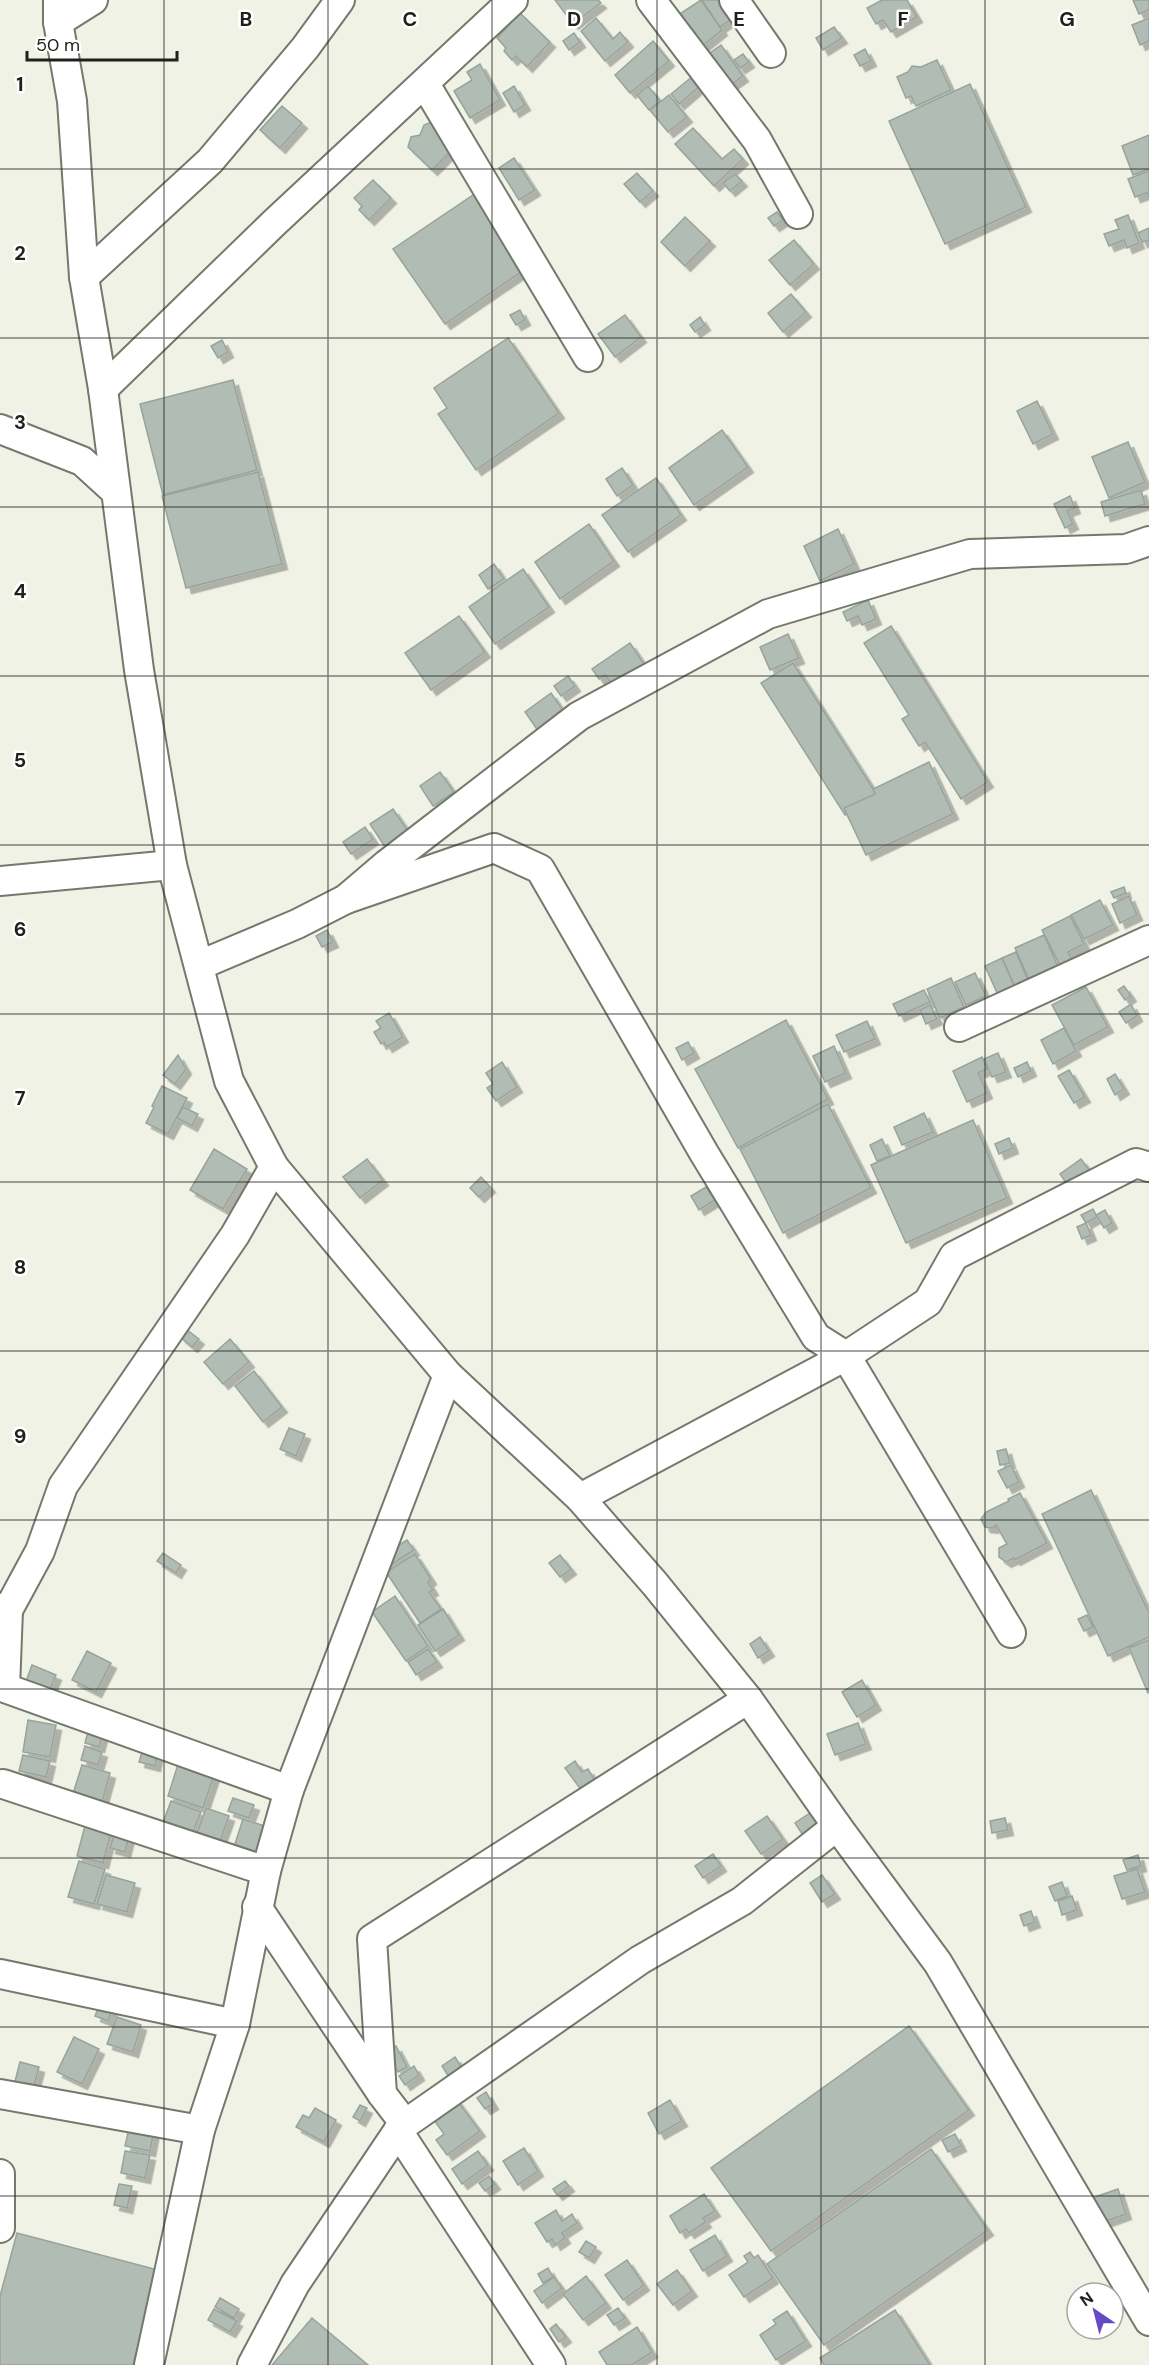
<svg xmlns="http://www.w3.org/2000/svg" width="1149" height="2365" font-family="'DM Sans',sans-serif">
<defs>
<filter id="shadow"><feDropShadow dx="5.5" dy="5.5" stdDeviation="0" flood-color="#0004"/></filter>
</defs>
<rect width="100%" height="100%" fill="#eff2e5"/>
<g fill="#b1bcb4" stroke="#98a39b" stroke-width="1.5" filter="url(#shadow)">
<polygon points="555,0 598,0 601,3 573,24"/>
<polygon points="701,0 722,30 695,52 672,19"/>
<polygon points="702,0 725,0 736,16 720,27"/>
<polygon points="882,0 907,0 917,17 891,32 883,20 876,24 867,8"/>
<polygon points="1133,0 1149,0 1149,10 1139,14"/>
<polygon points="520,13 550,42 527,67 516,56 512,60 504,51 506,48 497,38"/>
<polygon points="596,18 613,39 620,32 628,42 605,61 581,31"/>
<polygon points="1149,18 1149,41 1140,45 1132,25"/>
<polygon points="834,27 842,38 823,50 816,38"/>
<polygon points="574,33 580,42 569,50 563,41"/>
<polygon points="653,41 669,61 630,93 615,75"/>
<polygon points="721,45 743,76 725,89 703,58"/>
<polygon points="865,49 871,61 860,66 854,55"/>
<polygon points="743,54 749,62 740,68 734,60"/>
<polygon points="937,60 951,90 916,106 911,96 906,98 897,77 908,72 912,66 921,67"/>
<polygon points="480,64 500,100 470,118 454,91 472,80 467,72"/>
<polygon points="693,76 701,85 679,104 671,94"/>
<polygon points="970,84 1026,207 945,244 889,121"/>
<polygon points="514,86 525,105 514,112 503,93"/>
<polygon points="648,86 660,101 649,110 637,95"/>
<polygon points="669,95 687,117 668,132 650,110"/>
<polygon points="282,106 302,123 280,148 260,130"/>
<polygon points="434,121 457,145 432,170 408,147 411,137 420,135 424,125"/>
<polygon points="693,128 722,159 734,149 743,159 714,186 675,144"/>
<polygon points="1149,135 1149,169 1133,175 1122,146"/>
<polygon points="514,158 535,190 519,200 499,168"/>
<polygon points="1149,171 1149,198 1147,193 1135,197 1128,179"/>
<polygon points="637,173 653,191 640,202 624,184"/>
<polygon points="735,174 742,181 730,191 723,183"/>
<polygon points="373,180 391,198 369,220 359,210 362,206 354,198"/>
<polygon points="476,193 527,268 445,324 393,249"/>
<polygon points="777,212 783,220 774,226 768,218"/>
<polygon points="1128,215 1139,243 1127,248 1124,240 1109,246 1104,234 1119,229 1115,220"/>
<polygon points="685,217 710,241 685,266 661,242"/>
<polygon points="1149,228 1149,240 1142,242 1138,233"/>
<polygon points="794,240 814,264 790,285 769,260"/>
<polygon points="791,294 806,312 783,332 768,313"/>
<polygon points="520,310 525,320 516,325 510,315"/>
<polygon points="625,315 641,337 615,357 598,334"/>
<polygon points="700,317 705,325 695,332 690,325"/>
<polygon points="508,338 559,413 476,470 438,414 447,408 434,388"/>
<polygon points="222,340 228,352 218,358 211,346"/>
<polygon points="233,380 257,470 163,495 140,404"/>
<polygon points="1037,401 1053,434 1033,444 1017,411"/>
<polygon points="722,430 748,467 694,505 669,468"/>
<polygon points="1128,442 1145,482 1109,498 1092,457"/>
<polygon points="622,468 633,485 617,496 606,479"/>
<polygon points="258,472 282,564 186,588 162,496"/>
<polygon points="656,478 681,515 628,552 602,515"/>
<polygon points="1141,490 1145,504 1105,516 1101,502"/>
<polygon points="1070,496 1075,508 1067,511 1073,524 1065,528 1054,504"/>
<polygon points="589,524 614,561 560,599 535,562"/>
<polygon points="838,529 854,564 820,581 804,546"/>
<polygon points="494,564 504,579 488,589 479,575"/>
<polygon points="523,569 549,607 495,644 469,607"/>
<polygon points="868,600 876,619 862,625 858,616 847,621 843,612"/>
<polygon points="459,616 485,652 431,690 405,653"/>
<polygon points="891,626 988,782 961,799 925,742 919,746 902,719 909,715 864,643"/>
<polygon points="788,634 799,658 770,670 760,647"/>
<polygon points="630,643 648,670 617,691 605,675 599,679 592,669"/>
<polygon points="793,663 877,795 845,815 761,683"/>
<polygon points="568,676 575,686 561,696 554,686"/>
<polygon points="551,693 569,719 543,738 525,712"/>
<polygon points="929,762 953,814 866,855 844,808 875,794 873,789"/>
<polygon points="440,772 454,792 433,806 420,786"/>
<polygon points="393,809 414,840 391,856 370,824"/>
<polygon points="365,827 373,839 351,854 343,842"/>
<polygon points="1124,887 1126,893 1114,898 1111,892"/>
<polygon points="1129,896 1137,915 1120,923 1112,904"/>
<polygon points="1100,900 1113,925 1084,939 1071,915"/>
<polygon points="1070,916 1084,944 1068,952 1075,965 1063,971 1042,930"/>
<polygon points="327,930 333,942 322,947 316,936"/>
<polygon points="1044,935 1059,969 1030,982 1015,948"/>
<polygon points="1016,952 1029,983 1016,989 1002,958"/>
<polygon points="1002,958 1015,988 998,995 985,966"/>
<polygon points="975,973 986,996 966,1005 955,982"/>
<polygon points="951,978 964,1007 940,1018 927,989"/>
<polygon points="1124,986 1131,996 1125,1000 1118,990"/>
<polygon points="1086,987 1108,1027 1074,1045 1052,1005"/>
<polygon points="924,990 930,1002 899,1016 893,1004"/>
<polygon points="1131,1004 1137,1016 1126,1023 1119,1012"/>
<polygon points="930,1005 937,1019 926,1024 920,1010"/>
<polygon points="389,1013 403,1037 387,1047 384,1042 381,1044 374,1032 381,1028 376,1021"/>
<polygon points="786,1020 828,1099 738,1148 695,1069"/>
<polygon points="867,1021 875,1039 844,1052 836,1035"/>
<polygon points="1064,1028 1076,1051 1053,1064 1041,1040"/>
<polygon points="688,1042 694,1053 682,1060 676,1048"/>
<polygon points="834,1046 846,1073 825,1082 813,1056"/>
<polygon points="998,1053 1006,1072 992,1077 984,1059"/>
<polygon points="178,1055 186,1069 175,1084 163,1075"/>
<polygon points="982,1057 987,1069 978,1073 987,1093 967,1102 953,1071"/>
<polygon points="502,1062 517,1087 496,1101 487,1088 493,1084 486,1073"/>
<polygon points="1027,1062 1031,1071 1018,1077 1014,1068"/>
<polygon points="1069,1070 1085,1097 1074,1103 1058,1076"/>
<polygon points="1115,1074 1124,1089 1115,1095 1107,1079"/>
<polygon points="162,1086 187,1098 168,1134 146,1123 154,1107 152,1106"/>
<polygon points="828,1104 871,1188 783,1233 740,1149"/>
<polygon points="183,1107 198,1114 192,1126 177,1118"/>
<polygon points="924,1113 933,1132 902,1145 894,1127"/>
<polygon points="973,1120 1007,1198 906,1243 871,1165"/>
<polygon points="1009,1138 1013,1148 999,1154 995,1144"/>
<polygon points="882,1139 890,1156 877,1161 870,1145"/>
<polygon points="214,1149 247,1169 223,1209 190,1190"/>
<polygon points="367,1159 383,1180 360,1198 343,1177"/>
<polygon points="1081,1159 1095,1178 1073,1193 1060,1174"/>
<polygon points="481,1177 490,1187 479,1197 470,1188"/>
<polygon points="706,1187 715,1200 699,1210 691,1196"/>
<polygon points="1093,1209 1097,1217 1086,1223 1081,1215"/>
<polygon points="1105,1210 1112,1223 1104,1228 1096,1215"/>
<polygon points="1086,1223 1091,1235 1082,1239 1077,1227"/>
<polygon points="186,1329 199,1339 192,1347 180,1337"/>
<polygon points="230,1339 249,1362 223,1384 204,1362"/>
<polygon points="254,1371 282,1407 263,1422 235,1386"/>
<polygon points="289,1428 305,1434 296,1456 280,1449"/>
<polygon points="1006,1449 1010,1463 1000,1465 997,1451"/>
<polygon points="1011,1465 1019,1482 1007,1488 998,1471"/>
<polygon points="1091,1490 1149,1613 1149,1637 1108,1656 1042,1514"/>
<polygon points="1020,1493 1047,1543 1015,1560 1014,1558 1006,1562 999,1557 999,1548 1007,1544 996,1525 993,1528 985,1527 981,1519 986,1512 1009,1501 1008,1499"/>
<polygon points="407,1540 414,1550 389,1566 382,1556"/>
<polygon points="163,1553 181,1565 176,1573 157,1561"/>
<polygon points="415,1554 431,1579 428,1582 433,1590 429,1592 441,1609 420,1623 386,1572"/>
<polygon points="560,1555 571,1569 560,1577 549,1563"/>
<polygon points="395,1596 428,1646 406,1661 372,1612"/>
<polygon points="443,1609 459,1635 435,1651 418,1625"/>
<polygon points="1087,1615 1093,1627 1084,1631 1078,1619"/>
<polygon points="760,1637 769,1651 758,1658 750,1644"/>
<polygon points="1149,1640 1149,1692 1148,1693 1129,1648"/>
<polygon points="428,1649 437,1662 416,1675 408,1662"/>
<polygon points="87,1651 111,1663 96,1692 72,1680"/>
<polygon points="32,1665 56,1675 47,1696 24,1687"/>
<polygon points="862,1680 876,1705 857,1717 842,1692"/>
<polygon points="28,1720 56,1725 50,1757 23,1752"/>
<polygon points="858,1723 866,1744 835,1755 827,1734"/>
<polygon points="89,1728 103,1732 99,1747 85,1743"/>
<polygon points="85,1746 102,1752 98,1765 81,1760"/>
<polygon points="142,1752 157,1756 155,1766 139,1762"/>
<polygon points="23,1755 50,1761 46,1777 19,1771"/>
<polygon points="180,1758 216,1769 203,1808 168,1796"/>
<polygon points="575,1761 582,1772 588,1769 596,1782 582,1791 565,1768"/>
<polygon points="82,1765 110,1773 100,1809 71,1800"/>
<polygon points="233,1798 254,1805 249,1818 228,1811"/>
<polygon points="171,1801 201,1812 190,1839 161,1828"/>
<polygon points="206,1808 229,1816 219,1844 196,1836"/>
<polygon points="813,1811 826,1830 808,1843 795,1823"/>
<polygon points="767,1816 783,1839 761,1854 745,1831"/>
<polygon points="1005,1818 1008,1830 992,1833 990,1821"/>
<polygon points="243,1819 274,1829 264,1859 233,1850"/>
<polygon points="86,1822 112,1829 103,1863 77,1856"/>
<polygon points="116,1829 130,1833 125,1852 110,1848"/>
<polygon points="713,1854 721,1866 703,1878 695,1866"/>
<polygon points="1138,1855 1141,1866 1127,1870 1123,1860"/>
<polygon points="79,1861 105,1869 94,1904 68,1897"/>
<polygon points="1137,1869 1145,1892 1122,1899 1114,1876"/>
<polygon points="106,1875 135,1883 127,1912 97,1904"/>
<polygon points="822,1875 835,1894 822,1902 810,1883"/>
<polygon points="1062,1882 1067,1896 1055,1901 1049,1887"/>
<polygon points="1072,1896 1077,1910 1062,1915 1058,1901"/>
<polygon points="1031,1911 1035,1922 1024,1926 1020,1915"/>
<polygon points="99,2006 112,2010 108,2021 95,2016"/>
<polygon points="117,2017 141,2025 133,2052 107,2044"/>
<polygon points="909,2026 969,2110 771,2251 711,2168"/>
<polygon points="74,2037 99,2049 82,2084 57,2072"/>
<polygon points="396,2046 407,2067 398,2072 387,2051"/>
<polygon points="455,2057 467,2077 454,2085 442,2066"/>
<polygon points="20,2062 39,2067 31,2097 12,2093"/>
<polygon points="414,2066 419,2075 405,2085 399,2076"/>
<polygon points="486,2092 493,2104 485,2109 477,2098"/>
<polygon points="454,2096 480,2131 447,2155 436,2140 444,2134 429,2113"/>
<polygon points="670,2100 682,2121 659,2134 648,2113"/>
<polygon points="360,2105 367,2108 360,2121 353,2117"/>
<polygon points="315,2108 336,2120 324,2142 296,2127 303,2115 309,2118"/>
<polygon points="131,2120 155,2125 150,2151 125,2146"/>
<polygon points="955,2134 961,2146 948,2152 942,2140"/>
<polygon points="524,2148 538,2171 518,2185 503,2161"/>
<polygon points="931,2149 988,2230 824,2345 767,2264"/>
<polygon points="125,2151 150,2155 145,2178 121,2173"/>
<polygon points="478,2151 488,2165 462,2184 452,2169"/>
<polygon points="489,2176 495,2184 485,2191 479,2183"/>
<polygon points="565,2181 569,2186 557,2195 553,2189"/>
<polygon points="119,2184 132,2186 127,2208 114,2205"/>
<polygon points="1118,2189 1126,2214 1098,2224 1089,2199"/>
<polygon points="704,2194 715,2211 703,2218 706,2222 689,2233 686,2229 680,2233 670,2216"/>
<polygon points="556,2210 562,2221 572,2214 577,2223 562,2233 565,2238 555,2245 552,2239 547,2242 535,2223"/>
<polygon points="17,2233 158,2270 133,2365 0,2365 0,2296"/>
<polygon points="715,2235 727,2256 703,2271 690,2250"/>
<polygon points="586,2241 596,2247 589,2258 579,2252"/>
<polygon points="750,2252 754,2258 758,2255 773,2278 744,2297 729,2275 748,2262 744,2256"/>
<polygon points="627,2260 644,2285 623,2300 605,2275"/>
<polygon points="548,2268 553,2277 543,2283 538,2274"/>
<polygon points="677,2270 692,2291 673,2305 657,2284"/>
<polygon points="586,2276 606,2303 583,2320 563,2294"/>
<polygon points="554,2277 562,2288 542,2303 534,2291"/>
<polygon points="220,2298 239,2309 234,2318 215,2307"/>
<polygon points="618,2308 625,2318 614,2325 607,2315"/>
<polygon points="214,2309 237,2321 230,2332 208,2320"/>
<polygon points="895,2310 930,2365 824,2365 820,2358"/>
<polygon points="787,2311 806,2341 776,2360 760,2335 776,2324 773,2320"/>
<polygon points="312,2318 368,2365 272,2365"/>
<polygon points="556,2324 566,2337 559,2342 550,2329"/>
<polygon points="637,2327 652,2352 632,2365 607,2365 599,2352"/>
</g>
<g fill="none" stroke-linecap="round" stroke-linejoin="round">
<defs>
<g id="minor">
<polyline points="58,0 58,22 72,101 84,277 103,389 139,670 172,865 229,1081 274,1167 448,1375 580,1498 655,1584 748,1699 837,1826 938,1963 1149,2321"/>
<polyline points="651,0 757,140 798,214"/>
<polyline points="734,0 771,53"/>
<polyline points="58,22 93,0"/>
<polyline points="425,84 588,357"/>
<polyline points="84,277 210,161 305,48 340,0"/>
<polyline points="103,389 274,223 513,0"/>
<polyline points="0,429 82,461 116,492"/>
<polyline points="0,881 172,865"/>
<polyline points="346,899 494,848 540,869 704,1153 816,1337 846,1356 1011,1633"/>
<polyline points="200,965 297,924 346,899 387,864 579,716 768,614 970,554 1126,549 1149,541"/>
<polyline points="959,1027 1149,940"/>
<polyline points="580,1498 846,1356 928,1302 954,1256 1136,1163 1149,1167"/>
<polyline points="0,1608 8,1610 5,1688 289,1790"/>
<polyline points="8,1610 40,1551 63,1486 235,1235 274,1167"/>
<polyline points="3,1784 266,1871"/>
<polyline points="257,1907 382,2094 405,2124 398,2131 551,2365"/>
<polyline points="0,1974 235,2024"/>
<polyline points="0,2094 200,2130"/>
<polyline points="382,2094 372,1939 748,1699"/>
<polyline points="405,2124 640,1960 742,1901 837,1826"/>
<polyline points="0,2174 0,2228"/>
<polyline points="149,2365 200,2130 235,2024 266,1871 289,1790 448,1375"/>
<polyline points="252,2365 295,2284 398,2131"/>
</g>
</defs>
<use href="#minor" stroke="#75786c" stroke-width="32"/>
<use href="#minor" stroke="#fff" stroke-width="28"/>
</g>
<path fill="none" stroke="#20211c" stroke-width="1.5" stroke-opacity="0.55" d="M164,0V2365M328,0V2365M492,0V2365M657,0V2365M821,0V2365M985,0V2365M0,169H1149M0,338H1149M0,507H1149M0,676H1149M0,845H1149M0,1014H1149M0,1182H1149M0,1351H1149M0,1520H1149M0,1689H1149M0,1858H1149M0,2027H1149M0,2196H1149"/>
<g font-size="20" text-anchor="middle" font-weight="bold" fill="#20211c" stroke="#fff" stroke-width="5" stroke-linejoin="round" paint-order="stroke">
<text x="246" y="26">B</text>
<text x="410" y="26">C</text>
<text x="574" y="26">D</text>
<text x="739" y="26">E</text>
<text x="903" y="26">F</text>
<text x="1067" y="26">G</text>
<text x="20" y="91">1</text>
<text x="20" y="260">2</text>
<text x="20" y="429">3</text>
<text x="20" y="598">4</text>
<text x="20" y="767">5</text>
<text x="20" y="936">6</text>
<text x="20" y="1105">7</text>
<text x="20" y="1274">8</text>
<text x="20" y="1443">9</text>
</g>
<g transform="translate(1095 2311) rotate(325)"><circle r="28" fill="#ffffff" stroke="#a6a6a4" stroke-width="1.5"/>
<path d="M0-4.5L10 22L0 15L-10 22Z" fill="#654ac3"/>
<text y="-9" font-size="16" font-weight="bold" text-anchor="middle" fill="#20211c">N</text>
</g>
<path d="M27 51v9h150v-9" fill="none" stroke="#20211c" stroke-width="3"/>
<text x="36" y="51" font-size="18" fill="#20211c" stroke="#ffffff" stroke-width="4.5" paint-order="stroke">50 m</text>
</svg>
